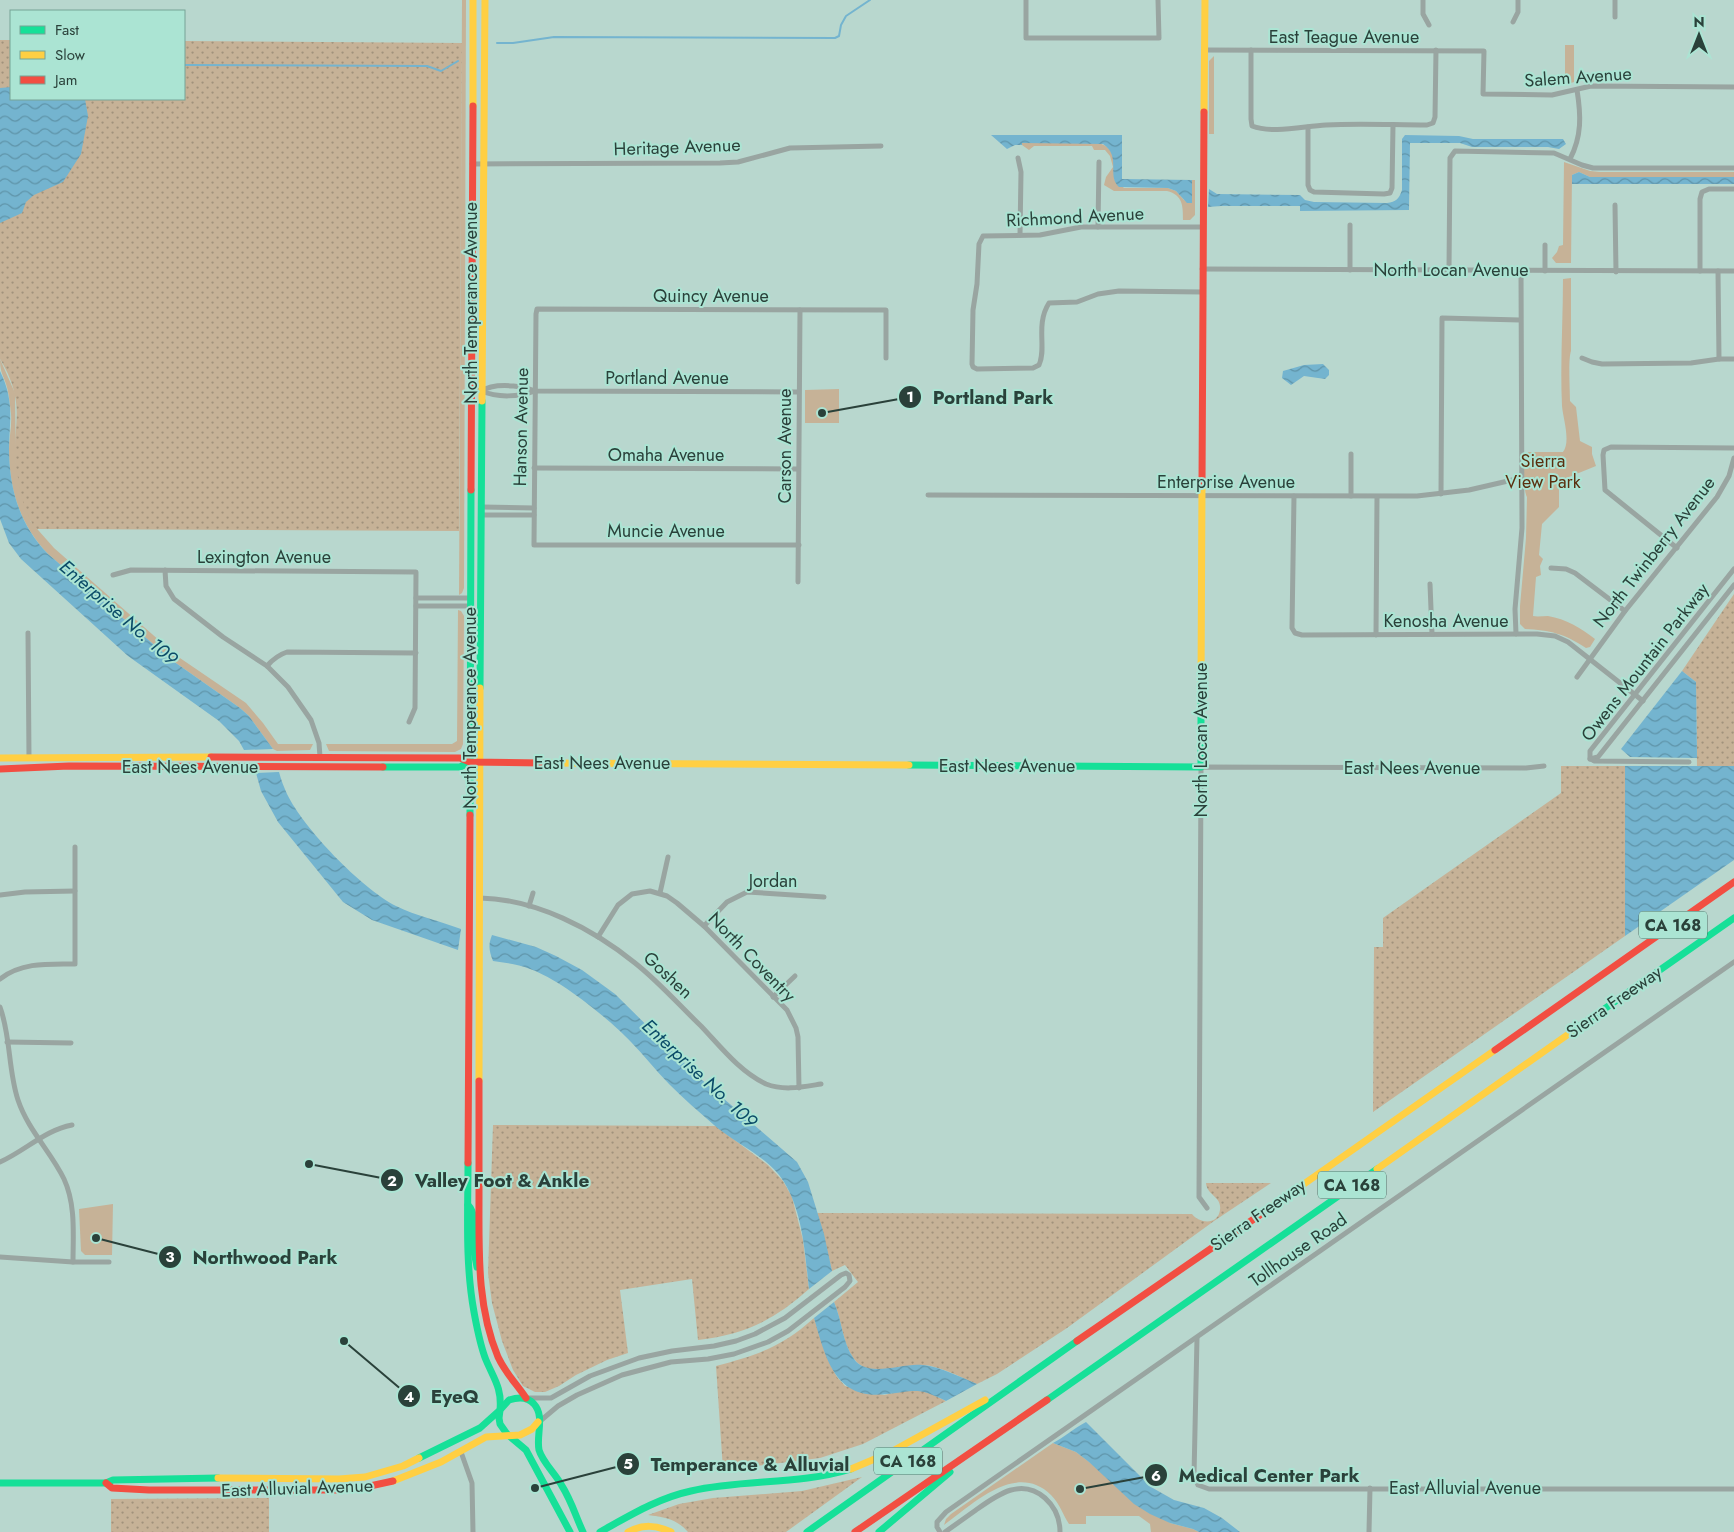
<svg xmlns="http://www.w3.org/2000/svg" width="1734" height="1532" font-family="Jost,sans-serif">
<defs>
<pattern id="grass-dots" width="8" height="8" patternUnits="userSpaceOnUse" patternTransform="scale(1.25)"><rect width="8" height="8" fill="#c6b297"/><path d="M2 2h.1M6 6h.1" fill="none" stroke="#a1927c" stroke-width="1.8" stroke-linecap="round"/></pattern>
<pattern id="water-waves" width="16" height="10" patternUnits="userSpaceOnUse" patternTransform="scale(1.25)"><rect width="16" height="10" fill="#74b4cf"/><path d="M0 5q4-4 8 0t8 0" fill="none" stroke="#5f94a9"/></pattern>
</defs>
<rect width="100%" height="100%" fill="#b8d7ce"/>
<g fill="url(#grass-dots)">
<path d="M0,40H11V99H184V41L462,43L459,531L36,529C19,509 15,474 15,448C15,433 18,417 16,402C14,386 8,372 0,359Z"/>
<polygon points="1734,594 1734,766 1697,766 1696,682 1682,671"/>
<polygon points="1561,766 1625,766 1625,936 1373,1112 1374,947 1383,947 1383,918 1561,793"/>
<path d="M493,1125L716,1126L768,1165L783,1181L792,1197L803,1240L809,1289C773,1321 745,1334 698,1340L692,1279L620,1290L628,1353L607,1360L576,1375L559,1386L545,1392H535L523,1386L513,1370L502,1341L492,1303L488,1273Z"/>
<path d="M1206,1183H1271L1214,1221L1067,1328L997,1374L977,1384C962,1378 938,1365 922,1365C903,1365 868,1378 855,1360C842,1344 842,1320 834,1302L858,1282L845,1265L832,1271L817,1213L1192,1214C1200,1224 1218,1225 1220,1210C1222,1196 1207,1196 1206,1183Z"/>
<path d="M814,1318L831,1366L837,1377L845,1386L884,1395L908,1390H918L929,1393L946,1401L863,1444L820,1458L723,1470L716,1366C757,1355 782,1347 814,1318Z"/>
<path d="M862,1477L786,1532H688C677,1519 664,1517 648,1515L679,1504L713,1498L802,1491Z"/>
<polygon points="269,1498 269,1532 111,1532 111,1499"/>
</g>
<g fill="#c6b297">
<polygon points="462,0 466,0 464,588 462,593 459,595"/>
<polygon points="1565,45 1574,45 1574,82 1565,85"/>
<polygon points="1214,56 1214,134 1209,134 1209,61"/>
<path d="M1094,142C1117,146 1114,161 1114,179L1124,188H1168L1176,191L1184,200L1192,203V180H1195V215L1190,220H1183C1183,206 1183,195 1167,191H1114L1104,185L1106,177L1113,167L1110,156L1105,150H1094L1092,146H1034L1029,150L1022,145V143Z"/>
<polygon points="1564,162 1590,171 1600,172 1734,172 1734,177 1590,177 1579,172 1572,175 1571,263 1556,263 1552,258 1557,252 1559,246 1563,245"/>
<path d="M1571,278V351C1568,360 1570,389 1570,401L1576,407L1580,441L1592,447V454L1596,466L1559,481V507L1542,524L1539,555L1543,559L1540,566L1541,575L1536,577L1533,616C1537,617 1543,616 1548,616C1566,619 1581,628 1595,639L1590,647L1586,648C1565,634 1550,630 1525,629L1520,624V606L1526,538L1527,497C1524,492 1523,469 1525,463C1527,459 1528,458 1528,452H1563C1571,442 1563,418 1562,406C1560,365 1563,320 1563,279Z"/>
<path d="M0,359L15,393L16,467L22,499L31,522L54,548L177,656L246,703L263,723L278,744H313L310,750L277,751L273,749L249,716L240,708L173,661L48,554C20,525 9,489 9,449C9,438 12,426 11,414C10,405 9,393 6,384C2,373 0,371 0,359Z"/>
<polygon points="839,389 839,423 805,423 805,390"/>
<polygon points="458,610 461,611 464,616 463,744 461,749 455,752 329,751 326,744 452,744 457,741"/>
<polygon points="113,1204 112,1255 85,1255 81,1251 79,1209"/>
<path d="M1053,1443L1076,1452L1170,1523L1193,1529L1199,1532H1151L1150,1524L1139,1516H1086V1524H1069C1063,1515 1060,1504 1051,1495C1016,1461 973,1504 944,1525L946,1519L951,1514Z"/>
</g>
<g fill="url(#water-waves)">
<polygon points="11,87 11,99 85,99 88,116 81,154 63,182 34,195 26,202 22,213 0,223 0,88"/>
<path d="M991,135H1122V179L1192,180V203H1187L1176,191L1168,188L1119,187C1106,175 1122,157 1103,144L1022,143V145H1015L1007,149Z"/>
<path d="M1405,135L1459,136L1473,139H1563L1566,144L1559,149L1548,147H1472L1460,143H1410L1409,210L1300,211V206H1221L1208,207L1209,189L1217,194L1300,195L1305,200L1314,202L1387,203C1396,202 1399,199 1402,190V139Z"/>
<polygon points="1579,172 1590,177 1734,177 1734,184 1572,184 1572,175"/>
<polygon points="1323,364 1329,370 1329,375 1325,379 1304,376 1291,385 1282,378 1283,371 1304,365"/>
<path d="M0,371C14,400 10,417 9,447C9,488 19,524 48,554L173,661L240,708L249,716L273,749L244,750L239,741L219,721L128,656L21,559L9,543L0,519Z"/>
<polygon points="1682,671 1696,682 1697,758 1630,757 1621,749"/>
<polygon points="1625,766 1734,766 1734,860 1625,936"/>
<path d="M279,772C281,780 284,787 287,794C304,829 361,888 396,906C416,916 440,921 461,929L458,950L372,920L343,902L278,822L261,791L256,773Z"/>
<path d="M492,935L536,947L556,956L582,970L615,994L701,1079L797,1162L808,1182L824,1234L832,1271L809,1289C805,1254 803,1213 784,1182C769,1157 736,1144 714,1125C699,1112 683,1098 669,1084C656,1071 644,1055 631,1042C608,1018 561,980 530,969C518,964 505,963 493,961C489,951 488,945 492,935Z"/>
<path d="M834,1302C842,1320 842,1342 854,1359C868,1379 903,1362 923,1365C941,1367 960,1377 977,1384L946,1401C917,1387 917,1391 887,1394C835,1401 826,1359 814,1318Z"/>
<path d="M1086,1422L1151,1487L1174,1500L1204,1508L1222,1518L1240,1532H1199L1193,1529L1170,1523L1150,1514L1134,1504L1089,1462L1076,1452L1053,1443C1065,1437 1074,1428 1086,1422Z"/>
</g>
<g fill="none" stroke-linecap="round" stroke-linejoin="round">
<g stroke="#74b4cf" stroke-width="2">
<polyline points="497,43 513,43 554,37 835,38 839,36 841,25 846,16 870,0"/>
<polyline points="184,65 427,66 441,71 458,61"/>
</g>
<g stroke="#99a5a1" stroke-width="5">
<polyline points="1026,0 1026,38 1159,38 1158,0"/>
<polyline points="1423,0 1423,14 1429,25"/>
<polyline points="1615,17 1615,0"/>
<polyline points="1513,22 1518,12 1518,0"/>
<polyline points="1204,50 1484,51 1483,94 1552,95 1591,86 1734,87"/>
<path d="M1251,50V119L1252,126C1273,134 1304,126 1326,125C1359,123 1394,125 1427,125L1433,123L1435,117L1436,50"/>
<polyline points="1308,127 1308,185 1310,190 1314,192 1384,194 1390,193 1392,188 1393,125"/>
<polyline points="1018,158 1021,172 1020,235"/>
<path d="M1570,159C1582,136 1581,115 1577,90"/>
<polyline points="472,164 720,163 738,162 790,148 881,146"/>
<polyline points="1615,205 1616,272"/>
<polyline points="1350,225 1350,270"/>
<polyline points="1098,227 1099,162"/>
<polyline points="1202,269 1734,271"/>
<polyline points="1449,270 1450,158 1455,151 1554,153 1582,165 1593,168 1734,168"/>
<polyline points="1545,271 1545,245"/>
<polyline points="1700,271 1700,199 1702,192 1709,189 1734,189"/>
<polyline points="1718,271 1719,359"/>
<path d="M1202,292L1119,291L1098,294L1077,302L1049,303C1035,325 1047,348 1039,365L1033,368L977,369L973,367L972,364L973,310L977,284L979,244L983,236L1040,235L1081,227H1202"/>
<polyline points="1582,358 1592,362 1602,364 1691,363 1719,359 1734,359"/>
<path d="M471,391C479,391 484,389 491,387C504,384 523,386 535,391L798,392"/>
<path d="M482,391C497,398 519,397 535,391"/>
<polyline points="534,468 798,469"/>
<polyline points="1441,494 1442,318 1520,320"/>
<polyline points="928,495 1417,496 1469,490 1521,478"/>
<polyline points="1294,496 1292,628 1295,633 1302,635 1537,634 1555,636 1568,642 1643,701"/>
<polyline points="1351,496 1351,454"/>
<polyline points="482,507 534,508"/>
<polyline points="482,515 534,515"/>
<polyline points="799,545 534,545 536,314 537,309 886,310 886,358"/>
<polyline points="1677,548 1605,490 1603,455 1604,450 1611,447 1734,448"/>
<polyline points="1551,568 1566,569 1575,573 1625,611"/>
<polyline points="165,570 166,586 174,599 223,637 267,666 288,687 311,720 319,743 320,757"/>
<polyline points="113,575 131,570 416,572 415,708 409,722"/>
<polyline points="798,582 800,310"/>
<polyline points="1430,584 1432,634"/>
<polyline points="416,598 470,598"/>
<polyline points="416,606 470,606"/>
<polyline points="28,633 29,758"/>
<polyline points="1516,634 1515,609 1522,528 1521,270"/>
<polyline points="1376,635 1377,497"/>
<path d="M267,666C273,659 278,655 287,652L416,653"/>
<polyline points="1577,677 1625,611 1717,497 1729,476 1734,458"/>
<polyline points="1590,759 1590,751 1734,569"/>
<polyline points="1590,759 1598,757 1734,585"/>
<polyline points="1591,759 1594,761 1689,762"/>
<polyline points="660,893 668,857"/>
<polyline points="0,895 25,892 75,891"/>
<path d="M480,898C536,899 593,929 635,963C659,982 679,1005 701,1026C720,1046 740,1072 766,1084C784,1091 802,1087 821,1084"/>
<polyline points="529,906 533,893"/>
<polyline points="704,926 727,902 747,892 824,897"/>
<polyline points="598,937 618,905 632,894 650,891 667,896 677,903 704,926 787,1010 796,1028 798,1037 799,1088"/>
<path d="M0,979C22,962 48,964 75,964V847"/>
<polyline points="773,997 795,976"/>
<path d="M0,1007C11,1037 8,1070 18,1100C28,1130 51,1152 64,1179C76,1205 73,1235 73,1262"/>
<polyline points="7,1042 71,1043"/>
<path d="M0,1162C25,1151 45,1130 72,1125"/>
<polyline points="1207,1208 1199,1197 1201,767 1526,768 1544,766"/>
<polyline points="0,1257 73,1262 109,1262"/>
<polyline points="1197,1338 1194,1475 1198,1485 1209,1489 1734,1489"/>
<polyline points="528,1398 551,1398 590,1376 639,1358 672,1351 714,1346 736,1341 755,1334 785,1318 841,1275 846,1273 849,1275 850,1281 845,1287 788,1331 768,1342 734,1354 708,1359 671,1362 622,1375 577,1395 558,1406 539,1422"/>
<polyline points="461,1452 472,1483 473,1532"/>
<polyline points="940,1532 937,1527 937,1522 946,1512 1734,962"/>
<path d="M945,1532C955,1525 966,1517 976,1510C997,1495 1021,1477 1045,1498C1055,1507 1060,1519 1060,1532"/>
<polyline points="1369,1532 1370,1488"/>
</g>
<g stroke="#16e098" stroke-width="7">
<polyline points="480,688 482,401"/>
<polyline points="909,765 1201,767 1201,687"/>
<polyline points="383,767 460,767 470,762"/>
<polyline points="470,815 471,490"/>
<polyline points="1570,1033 1734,918"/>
<path d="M468,1205C478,1215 473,1238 474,1251C475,1257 476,1262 477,1267"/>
<polyline points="1047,1400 1377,1169"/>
<path d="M419,1458L480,1428L500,1410C502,1388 494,1379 486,1360C480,1345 477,1328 474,1312C465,1263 468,1212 468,1163"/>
<polyline points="0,1483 106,1483 113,1480 218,1478"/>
<path d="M570,1532L526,1450L507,1434L500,1424L499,1418L500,1410L509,1400C518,1397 528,1397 534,1404C545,1416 536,1435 539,1450C543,1463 555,1473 562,1486C571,1500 576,1517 583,1532"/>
<path d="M600,1532C629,1516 658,1498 691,1491C744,1479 799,1485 851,1469"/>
<polyline points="807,1532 1077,1341"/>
<polyline points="879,1532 950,1472"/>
</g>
<g stroke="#ffcf43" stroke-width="7">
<polyline points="473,106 473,0"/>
<polyline points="1204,112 1205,0"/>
<polyline points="482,401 485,0"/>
<polyline points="1201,687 1202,485"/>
<polyline points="0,758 211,757"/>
<polyline points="543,763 909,765"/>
<polyline points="479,1081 480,688"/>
<polyline points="1377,1169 1570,1033"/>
<polyline points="1264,1212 1495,1050"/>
<polyline points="851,1469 889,1453 985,1400"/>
<polyline points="218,1478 339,1479 365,1477 403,1466 419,1458"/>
<polyline points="393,1481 441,1462 486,1437 520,1435 532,1429 538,1422"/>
<path d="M628,1532C643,1524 656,1525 671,1532"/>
</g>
<g stroke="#f24e42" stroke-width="7">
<polyline points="1202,485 1204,112"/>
<polyline points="471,490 473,106"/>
<polyline points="211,757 460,758 470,762 543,763"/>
<polyline points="0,769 69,766 383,767"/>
<polyline points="1495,1050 1734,882"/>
<path d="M479,1081C479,1121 479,1160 479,1199C479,1253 477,1307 498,1357C506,1374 516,1383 526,1398"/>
<polyline points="468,1163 470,815"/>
<polyline points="1077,1341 1264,1212"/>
<polyline points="106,1483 112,1488 149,1490 338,1490 370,1486 393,1481"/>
<polyline points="855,1532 1047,1400"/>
</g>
</g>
<g text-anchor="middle" stroke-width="4" stroke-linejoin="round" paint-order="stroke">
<g fill="#abe4d3" stroke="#517268" stroke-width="1">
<rect x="1639" y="911.5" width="68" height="27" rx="4"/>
<rect x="1318" y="1171.5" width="68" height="27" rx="4"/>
<rect x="874" y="1447.5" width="68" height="27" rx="4"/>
</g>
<g font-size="16" font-weight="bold" fill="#2a413a">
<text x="1673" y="931">CA 168</text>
<text x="1352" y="1191">CA 168</text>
<text x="908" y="1467">CA 168</text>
</g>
<g font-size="18" fill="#2a413a" stroke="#abe4d3">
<text x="1344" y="43">East Teague Avenue</text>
<text transform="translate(1578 77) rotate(-4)" y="6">Salem Avenue</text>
<text transform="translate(677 147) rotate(-2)" y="6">Heritage Avenue</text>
<text transform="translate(1075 217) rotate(-3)" y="6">Richmond Avenue</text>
<text x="1451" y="276">North Locan Avenue</text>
<text x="711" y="302">Quincy Avenue</text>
<text transform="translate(471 303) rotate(-90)" y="6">North Temperance Avenue</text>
<text x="667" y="384">Portland Avenue</text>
<text transform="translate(521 427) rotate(-89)" y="6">Hanson Avenue</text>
<text transform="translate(785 446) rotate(-90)" y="6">Carson Avenue</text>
<text x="666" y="461">Omaha Avenue</text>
<text x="1226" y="488">Enterprise Avenue</text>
<text x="666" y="537">Muncie Avenue</text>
<text transform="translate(1654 552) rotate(-52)" y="6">North Twinberry Avenue</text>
<text x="264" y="563">Lexington Avenue</text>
<text x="1446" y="627">Kenosha Avenue</text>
<text transform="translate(1645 662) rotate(-52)" y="6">Owens Mountain Parkway</text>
<text transform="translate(470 708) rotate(-90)" y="6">North Temperance Avenue</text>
<text transform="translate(1201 740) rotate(-90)" y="6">North Locan Avenue</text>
<text x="602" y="769">East Nees Avenue</text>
<text x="1007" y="772">East Nees Avenue</text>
<text x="190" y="773">East Nees Avenue</text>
<text x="1412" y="774">East Nees Avenue</text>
<text x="773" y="887">Jordan</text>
<text transform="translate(752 957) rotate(46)" y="6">North Coventry</text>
<text transform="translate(668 975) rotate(43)" y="6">Goshen</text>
<text transform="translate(1614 1002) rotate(-35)" y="6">Sierra Freeway</text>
<text transform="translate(1258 1215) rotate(-35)" y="6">Sierra Freeway</text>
<text transform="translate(1298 1250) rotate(-35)" y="6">Tollhouse Road</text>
<text transform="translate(297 1488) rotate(-2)" y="6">East Alluvial Avenue</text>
<text x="1465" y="1494">East Alluvial Avenue</text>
</g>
<g font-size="18" fill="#5a2f0e" stroke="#abe4d3">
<text x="1543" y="467">Sierra<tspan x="1543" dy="21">View Park</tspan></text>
</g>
<g font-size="19" font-style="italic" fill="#0b4b68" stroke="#abe4d3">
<text transform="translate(119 612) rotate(41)" y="7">Enterprise No. 109</text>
<text transform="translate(700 1073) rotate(43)" y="7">Enterprise No. 109</text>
</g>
</g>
<path fill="none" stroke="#2a413a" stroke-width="2" d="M822 413L910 397M309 1164L392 1180M96 1238L170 1257M344 1341L409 1396M535 1488L628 1464M1080 1489L1156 1475"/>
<g fill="#2a413a" stroke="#abe4d3" stroke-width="2">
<circle cx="822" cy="413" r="5"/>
<circle cx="309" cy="1164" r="5"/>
<circle cx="96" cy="1238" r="5"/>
<circle cx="344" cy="1341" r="5"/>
<circle cx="535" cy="1488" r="5"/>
<circle cx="1080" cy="1489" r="5"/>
<circle cx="910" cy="397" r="12"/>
<circle cx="392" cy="1180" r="12"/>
<circle cx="170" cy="1257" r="12"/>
<circle cx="409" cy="1396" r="12"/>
<circle cx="628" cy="1464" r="12"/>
<circle cx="1156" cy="1475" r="12"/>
</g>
<g font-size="15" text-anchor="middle" font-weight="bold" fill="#fff">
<text x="910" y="402">1</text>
<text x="392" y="1186">2</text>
<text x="170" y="1262">3</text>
<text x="409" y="1402">4</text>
<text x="628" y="1469">5</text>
<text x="1156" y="1481">6</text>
</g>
<g font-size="19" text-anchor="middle" font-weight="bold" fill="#2a413a" stroke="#abe4d3" stroke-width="4" stroke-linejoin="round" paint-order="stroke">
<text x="993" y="404">Portland Park</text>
<text x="502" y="1187">Valley Foot &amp; Ankle</text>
<text x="265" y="1264">Northwood Park</text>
<text x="455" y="1403">EyeQ</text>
<text x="750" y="1471">Temperance &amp; Alluvial</text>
<text x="1269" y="1482">Medical Center Park</text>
</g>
<rect x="10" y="10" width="175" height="90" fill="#abe4d3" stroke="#77a396"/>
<rect x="20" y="26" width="25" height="8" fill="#16e098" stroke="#77a396"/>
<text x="55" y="35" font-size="15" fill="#2a413a">Fast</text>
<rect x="20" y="51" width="25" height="8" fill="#ffcf43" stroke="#77a396"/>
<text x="55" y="60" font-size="15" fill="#2a413a">Slow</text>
<rect x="20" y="76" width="25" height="8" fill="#f24e42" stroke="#77a396"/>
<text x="55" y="85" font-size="15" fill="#2a413a">Jam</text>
<g transform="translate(1699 35)" stroke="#abe4d3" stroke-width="4" paint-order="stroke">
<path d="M0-4L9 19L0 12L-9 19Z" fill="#2a413a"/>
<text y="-8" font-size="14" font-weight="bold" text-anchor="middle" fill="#2a413a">N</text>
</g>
</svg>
